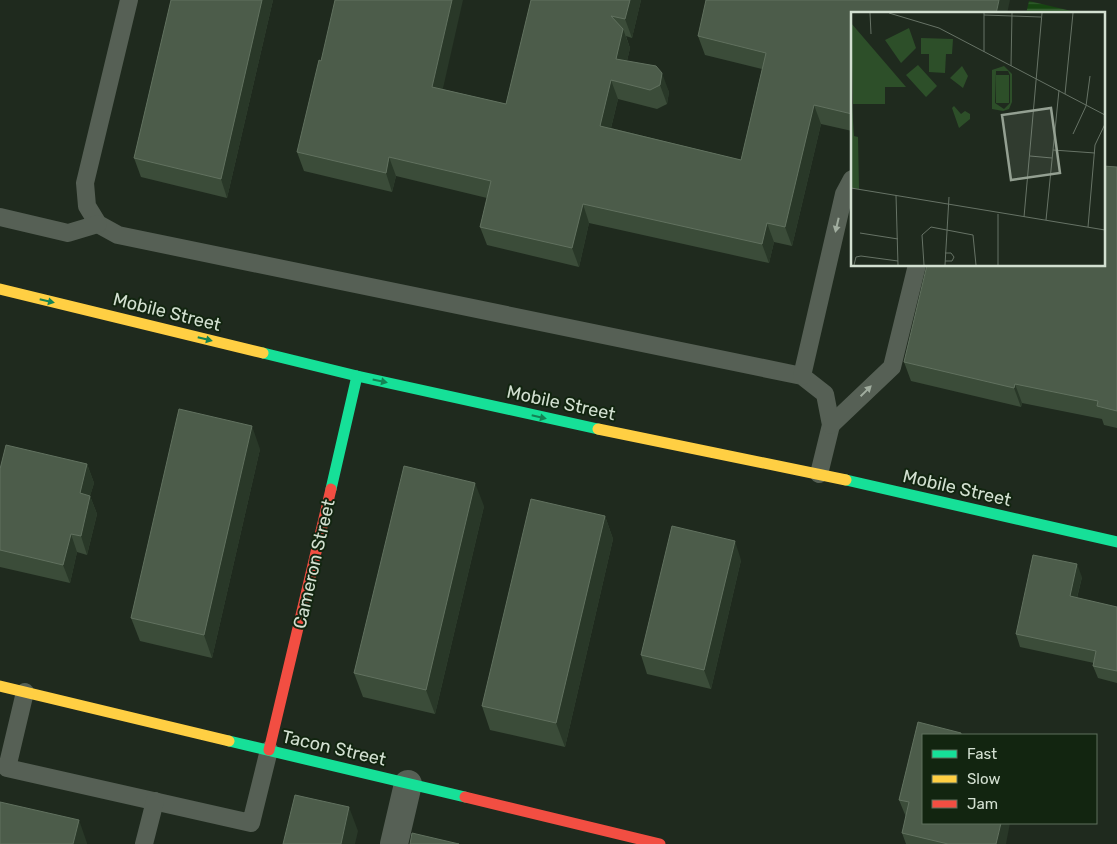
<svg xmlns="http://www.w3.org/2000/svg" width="1117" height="844" font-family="Rubik,sans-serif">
<defs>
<pattern id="water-rules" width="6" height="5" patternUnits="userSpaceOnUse" patternTransform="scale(1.25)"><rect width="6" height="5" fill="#164511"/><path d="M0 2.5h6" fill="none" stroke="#376033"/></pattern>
</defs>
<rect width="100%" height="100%" fill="#1f2a1e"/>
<polygon fill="url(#water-rules)" points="1029,1 1084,14 1026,14"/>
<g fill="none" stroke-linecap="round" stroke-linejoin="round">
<g stroke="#566055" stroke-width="18">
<polyline points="129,0 85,183 87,206 98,224 118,235 802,376 825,394 831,425 819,474"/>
<polyline points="0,217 68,233 98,224"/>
<polyline points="802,376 844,194 852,179"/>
<polyline points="831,425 892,367 917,265"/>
<polyline points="25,692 7,768 251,823 269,750"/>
<polyline points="144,844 155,801"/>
</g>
<polyline stroke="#566055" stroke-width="28" points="394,844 408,784"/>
<g stroke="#16e098" stroke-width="11">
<polyline points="263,353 357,376 598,429"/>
<polyline points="846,480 1117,542"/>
<polyline points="331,489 357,376"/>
<polyline points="229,741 465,797"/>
</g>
<g stroke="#ffcf43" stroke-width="11">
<polyline points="0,289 263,353"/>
<polyline points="598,429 846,480"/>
<polyline points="0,686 229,741"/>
</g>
<g stroke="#f24e42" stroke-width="11">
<polyline points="269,750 331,489"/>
<polyline points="465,797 660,844"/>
</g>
</g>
<g fill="#3b4c39">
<polygon points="171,0 273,0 227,198 141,177 134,158"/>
<polygon points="531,0 641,0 632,38 626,36 630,48 627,61 656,66 669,92 667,104 657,109 618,99 611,128 741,160 762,69 705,55 698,36 852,14 852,131 821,124 792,246 774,242 769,263 589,223 579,267 487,245 480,227 487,198 396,176 392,192 304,171 297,152 442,89 506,104"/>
<polygon points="1117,167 1117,428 1104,425 1102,419 1022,403 1021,407 911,381 904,362"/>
<polygon points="260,449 212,658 140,641 131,618"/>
<polygon points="87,464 94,483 90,496 97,514 87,555 77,552 70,583 0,567 0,469"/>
<polygon points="484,506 435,714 363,697 354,673"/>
<polygon points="605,516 613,539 565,747 490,730 482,706"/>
<polygon points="741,560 711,689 647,674 641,655"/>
<polygon points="1082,577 1077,598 1117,607 1117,683 1098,678 1093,666 1094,663 1020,647 1016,634"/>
<polygon points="918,722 923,823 1006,844 906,844 902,833 906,817 899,800"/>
</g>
<g fill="#293828">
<polygon points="262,0 273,0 227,198 221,179"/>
<polygon points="452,0 463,0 439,106 432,87"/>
<polygon points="630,0 641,0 632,38 625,19"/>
<polygon points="999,0 1010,0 1007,14 996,14"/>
<polygon points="623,29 630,48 623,78 616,59"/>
<polygon points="662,73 669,92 667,104 660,85"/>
<polygon points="611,80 618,99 607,144 600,126"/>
<polygon points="814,105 821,124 792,246 785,227"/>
<polygon points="389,157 396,176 392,192 386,173"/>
<polygon points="583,204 589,223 579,267 572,248"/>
<polygon points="767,223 774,242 769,263 762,244"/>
<polygon points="1015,384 1022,403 1021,407 1014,388"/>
<polygon points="252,426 260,449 212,658 204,635"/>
<polygon points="87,464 94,483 90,496 97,514 87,555 81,536 80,493"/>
<polygon points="475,483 484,506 435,714 426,690"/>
<polygon points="605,516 613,539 565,747 556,723"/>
<polygon points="71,534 77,552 70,583 63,565"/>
<polygon points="735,541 741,560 711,689 704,670"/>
<polygon points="1077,564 1082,577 1074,609 1070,596"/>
<polygon points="349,807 358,831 355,844 341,844"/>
<polygon points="79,820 87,843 87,844 73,844"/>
<polygon points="1001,823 1010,823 1006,844 996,844"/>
</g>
<g fill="#4c5c4a" stroke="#61715f">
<polygon points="171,0 262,0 221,179 134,158"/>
<polygon points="335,0 452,0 432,87 506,104 531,0 630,0 625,19 611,16 623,29 616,59 656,66 662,73 660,85 650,90 611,80 600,126 741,160 766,53 698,36 706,0 999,0 996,14 852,14 852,114 814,105 785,227 767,223 762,244 583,204 572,248 480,227 491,181 389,157 386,173 297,152 319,60 321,61"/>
<polygon points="1103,166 1117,167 1117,411 1097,406 1098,401 1015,384 1014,388 904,362 927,265 1103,265"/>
<polygon points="179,409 252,426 204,635 131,618"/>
<polygon points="6,445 87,464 80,493 90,496 81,536 71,534 63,565 0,550 0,469"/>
<polygon points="404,466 475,483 426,690 354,673"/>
<polygon points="531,499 605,516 556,723 482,706"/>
<polygon points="672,526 735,541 704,670 641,655"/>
<polygon points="1033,555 1077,564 1070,596 1117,607 1117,671 1093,666 1096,651 1016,634"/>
<polygon points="918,722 961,733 961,735 923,735 923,823 1001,823 996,844 948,844 902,833 909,802 899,800"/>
<polygon points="295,795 349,807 341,844 283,844"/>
<polygon points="0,802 79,820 73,844 0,844"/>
<polygon points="412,833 459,844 410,844"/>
</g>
<defs><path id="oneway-solid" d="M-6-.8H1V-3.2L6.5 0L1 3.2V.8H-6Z" transform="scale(1.25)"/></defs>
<g fill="#a1ad9f">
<use href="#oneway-solid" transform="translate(837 225) rotate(103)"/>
<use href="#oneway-solid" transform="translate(866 391) rotate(-44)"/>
</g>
<g fill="#148254">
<use href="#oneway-solid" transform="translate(47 301) rotate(13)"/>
<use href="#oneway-solid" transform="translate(205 339) rotate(14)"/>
<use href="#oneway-solid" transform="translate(380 381) rotate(12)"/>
<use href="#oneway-solid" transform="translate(539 417) rotate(13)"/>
</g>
<g text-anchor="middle" stroke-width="4" stroke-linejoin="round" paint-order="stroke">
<g font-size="18" fill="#d3e0d1" stroke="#122510">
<text transform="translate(167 312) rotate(14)" y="6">Mobile Street</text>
<text transform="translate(561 403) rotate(12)" y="6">Mobile Street</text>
<text transform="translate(957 488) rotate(13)" y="6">Mobile Street</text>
<text transform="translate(314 564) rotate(-77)" y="6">Cameron Street</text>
<text transform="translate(334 748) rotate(13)" y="6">Tacon Street</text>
</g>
</g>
<g transform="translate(851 12)">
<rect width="254" height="254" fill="#1f2a1e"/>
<path d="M0,11L55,75H34V92H2Z" fill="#2d4f29"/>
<path d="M0,79L3,124L7,125L8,177L0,176ZM103,94L110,102L114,99L119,102V107L108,116L101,96Z" fill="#2d4f29"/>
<path d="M58,16L65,36L50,51L34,28ZM70,26L102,27L101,42H95L94,61L78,60V42H70ZM67,53L86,74L75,85L55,63ZM111,54L117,64L112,76L99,66ZM153,54L161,62V90L158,97L152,99L141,97V58ZM145,59H157L159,63V91L153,97L144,91ZM145,63H158V91H145Z" fill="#2d4f29" fill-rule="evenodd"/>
<path fill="none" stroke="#677366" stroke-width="1" d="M19,1L20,22M38,1L88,16L254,103M133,3L190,5M133,40V1M160,54L161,1M214,82L222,1M222,122L235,94L239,64M202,138L244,141M179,144L201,146M0,176L254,218M45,183L47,253M147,202V253M173,205L191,1M195,208L208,78M237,215L244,133L254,112M9,221L47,227M94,249H101L103,245L100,241H94M3,253L5,245L10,244L47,249M73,253L71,223L80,215L122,223L125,253M94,253L98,185"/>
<path fill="#94a092" fill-opacity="0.15" stroke="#94a092" stroke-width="2.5" d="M200,96L209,161L160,168L151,103Z"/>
<rect width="254" height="254" fill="none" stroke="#d3e0d1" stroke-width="2.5"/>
</g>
<rect x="922" y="734" width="175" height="90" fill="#122510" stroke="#5f705d"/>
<rect x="932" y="750" width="25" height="8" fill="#16e098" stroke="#5f705d"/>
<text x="967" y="759" font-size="15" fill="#d3e0d1">Fast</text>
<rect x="932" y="775" width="25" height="8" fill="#ffcf43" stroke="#5f705d"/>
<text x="967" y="784" font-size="15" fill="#d3e0d1">Slow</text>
<rect x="932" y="800" width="25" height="8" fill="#f24e42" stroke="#5f705d"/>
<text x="967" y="809" font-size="15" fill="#d3e0d1">Jam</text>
</svg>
